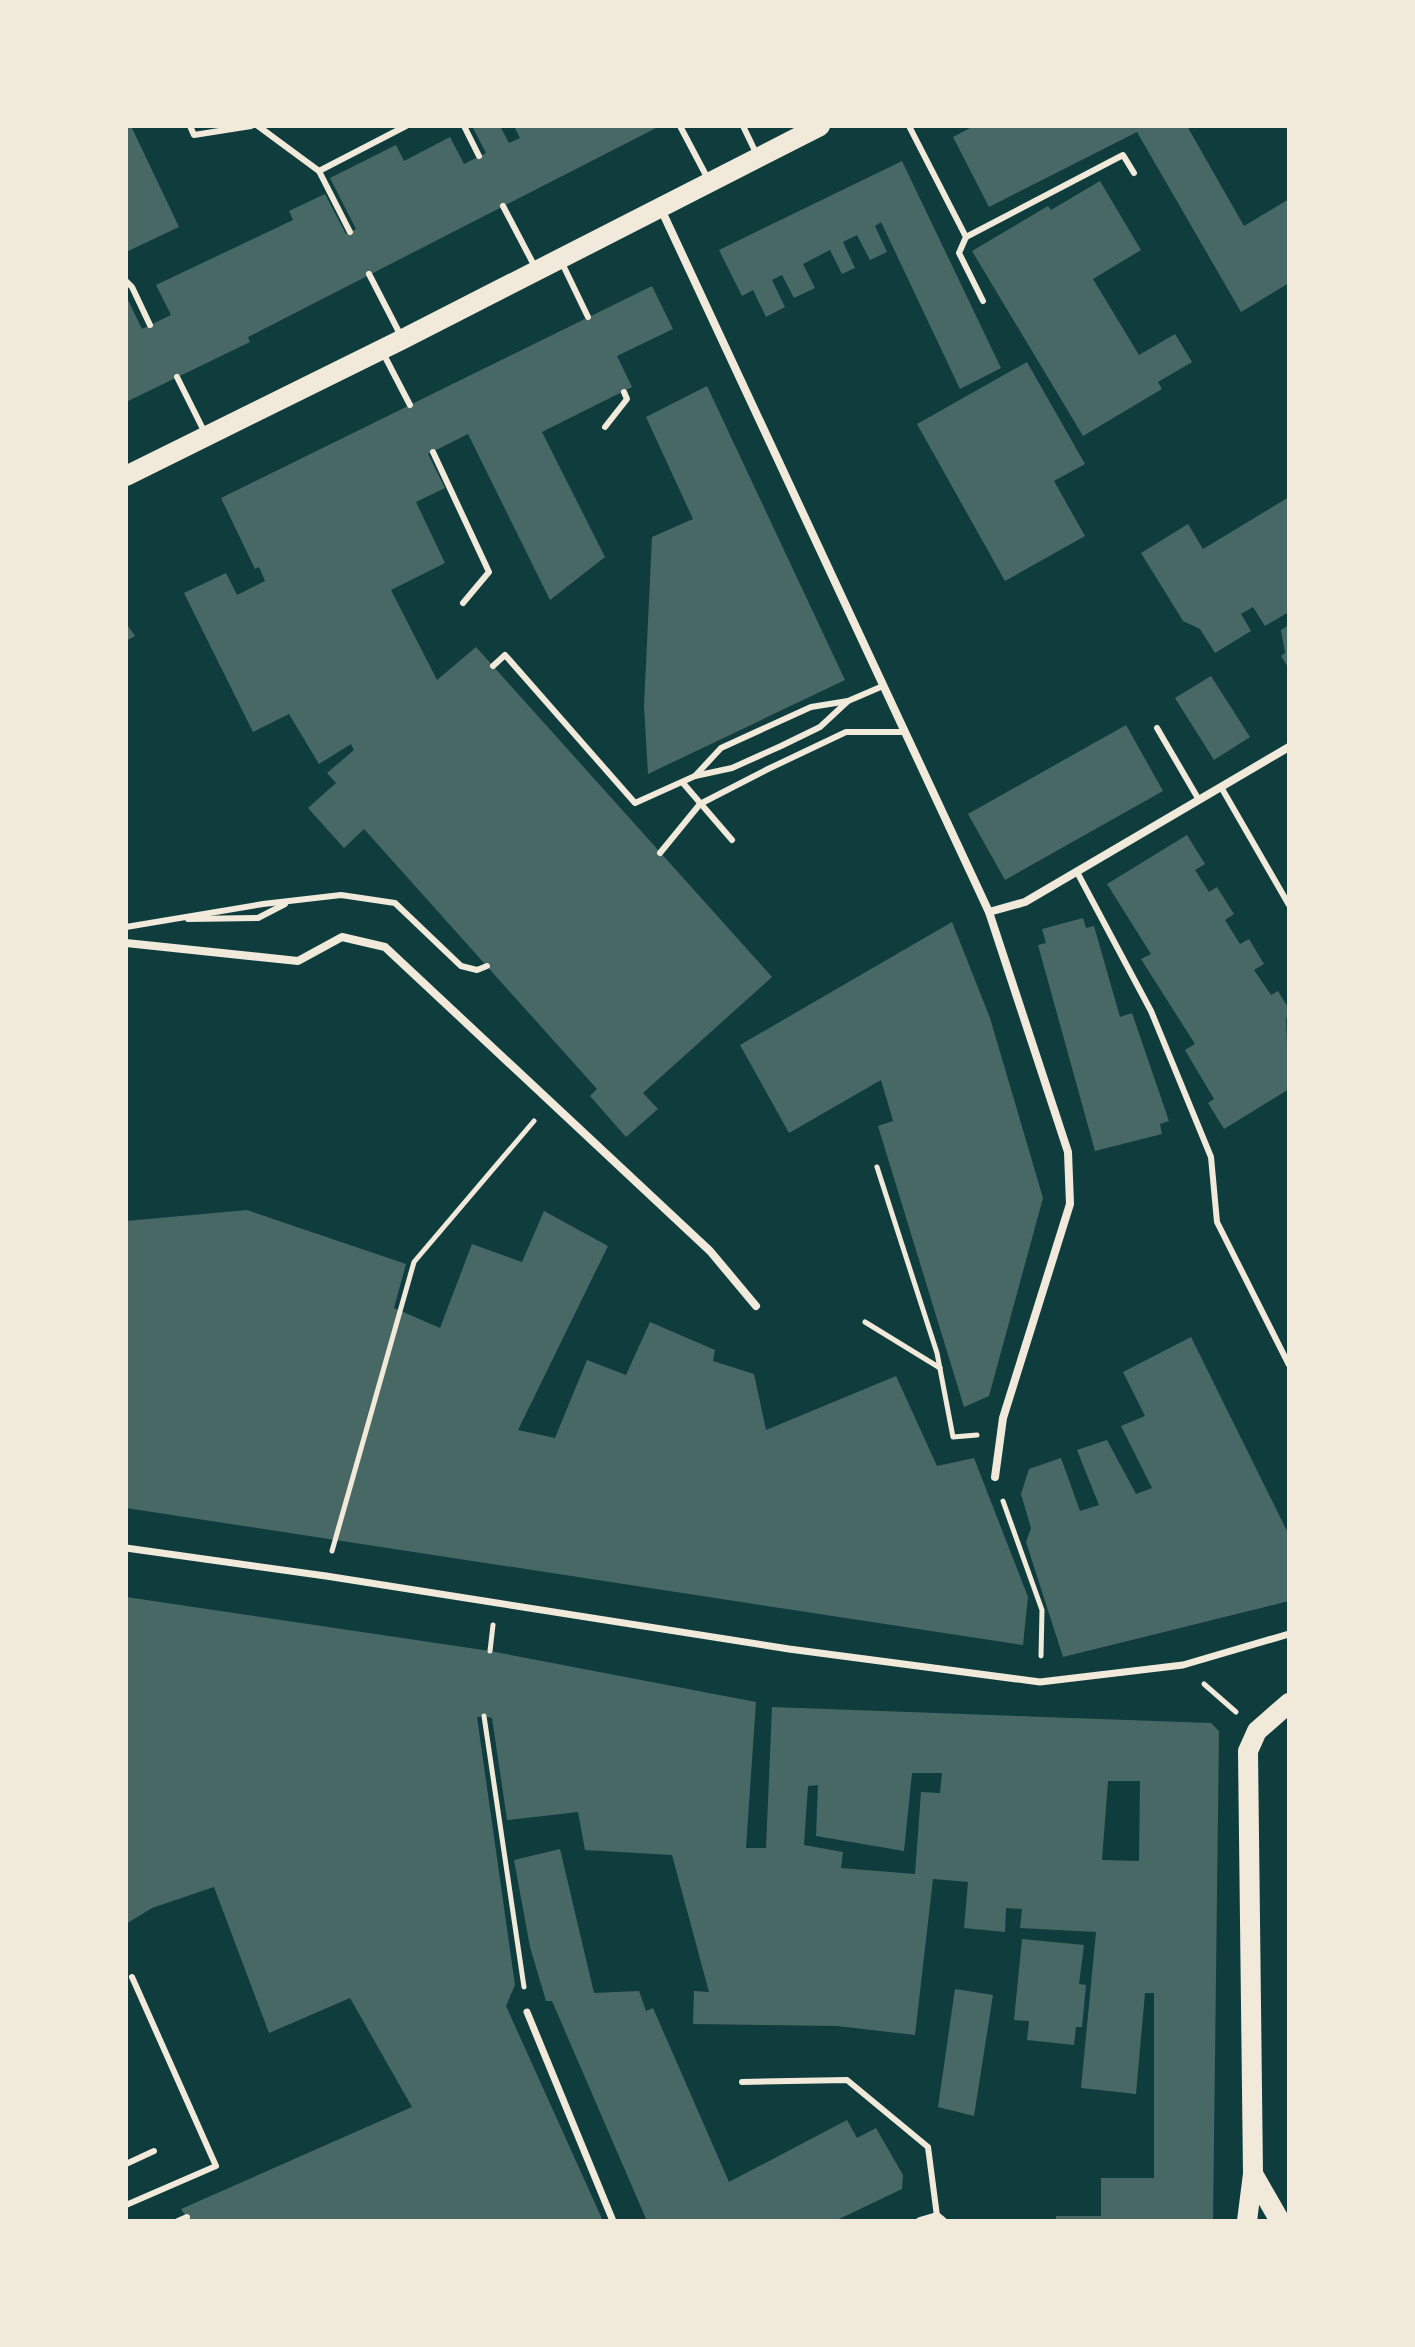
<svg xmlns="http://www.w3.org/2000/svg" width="1415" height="2347" font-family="Commissioner,sans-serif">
<rect width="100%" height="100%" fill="#0f3d3e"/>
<g fill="#486865" fill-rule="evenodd">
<polygon points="126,126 131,126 179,227 126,252"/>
<polygon points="472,126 500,126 509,143 520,138 514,126 660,126 248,337 250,342 126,402 126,296 142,329 171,315 156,285 293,220 289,211 325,194 346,234 356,229 330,178 396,145 404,161 450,137 464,164 486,153"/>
<polygon points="974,126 1187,126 1244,226 1289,199 1289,283 1241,312 1137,132 989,207 953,137"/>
<polygon points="902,161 1001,368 960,389 881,222 875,226 887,252 870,260 857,235 843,242 855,268 842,274 830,250 803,264 815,288 794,298 782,275 772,280 785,307 766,317 753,290 742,296 719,250"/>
<polygon points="1100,181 1141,250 1093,279 1139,355 1175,334 1192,362 1158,382 1162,389 1083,436 972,251 1048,206 1051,210"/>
<polygon points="652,286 673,329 617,356 632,387 542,432 605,557 550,600 468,434 428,454 445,488 416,502 445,563 391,590 437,680 476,647 772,977 643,1093 658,1109 626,1137 590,1096 597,1089 364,829 344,848 308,808 336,783 327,773 354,750 351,744 319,764 289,714 253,732 184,593 226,573 237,595 265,581 259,567 255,569 221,498"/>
<polygon points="1027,362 1085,464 1054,481 1085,536 1005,581 917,424"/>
<polygon points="707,386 845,680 648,774 644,706 652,537 693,519 646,417"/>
<polygon points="1289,497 1289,612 1265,626 1253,607 1241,614 1251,631 1215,653 1200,629 1183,621 1141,553 1188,524 1203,549"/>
<polygon points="126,623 135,636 126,641"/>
<polygon points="1289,625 1289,669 1281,656 1285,653 1281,630"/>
<polygon points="1211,676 1250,737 1214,760 1175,698"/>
<polygon points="1126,725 1163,791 1005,880 968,814"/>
<polygon points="1187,835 1205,864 1195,870 1209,892 1217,887 1234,914 1225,920 1240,944 1249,939 1264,964 1254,970 1271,995 1278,991 1289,1009 1286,1020 1289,1089 1224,1129 1208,1103 1214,1099 1185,1050 1195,1044 1141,959 1151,954 1107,884"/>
<polygon points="1083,918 1086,928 1094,926 1120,1017 1132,1013 1169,1121 1160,1124 1162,1134 1095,1151 1038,945 1046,943 1042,929"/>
<polygon points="952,922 990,1018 1043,1198 989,1396 964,1407 878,1126 893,1121 881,1080 789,1133 740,1045"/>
<polygon points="247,1210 406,1264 394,1308 440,1328 472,1244 522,1262 544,1211 608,1246 518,1430 555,1438 587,1360 626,1375 650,1322 715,1350 713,1361 754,1374 766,1430 896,1376 937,1466 974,1458 1028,1597 1023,1645 126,1508 126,1221"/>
<polygon points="1191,1337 1289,1535 1289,1601 1063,1657 1026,1542 1031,1528 1021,1494 1029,1469 1061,1458 1080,1511 1099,1505 1077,1450 1107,1440 1136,1494 1152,1488 1121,1426 1145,1416 1123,1372"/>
<path d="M126,1597L490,1651L756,1702L746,1848H766L772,1707L1211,1723L1219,1731L1213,2221H1056V2216H1101V2178H1154V1993H1145L1136,2094L1081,2088L1096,1932L1020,1928L1022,1909L1006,1908L1005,1932L964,1928L968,1882L933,1879L915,2035L837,2026L693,2024L694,1991L709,1992L672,1855L585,1850L578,1812L507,1820L492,1718L484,1716L477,1717L515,1985L506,2006L603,2221H189L181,2209L412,2107L350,1998L269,2033L214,1887L152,1908L126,1924ZM912,1773H942L940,1793L921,1792L915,1874L841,1868L843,1852L804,1845L808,1786L818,1785L816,1836L904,1851ZM1108,1781H1140L1139,1861L1102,1860Z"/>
<polygon points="560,1849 594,1993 639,1991 646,2011 653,2008 729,2182 847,2120 857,2138 876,2128 903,2175 902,2189 835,2221 647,2221 552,2001 546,2001 530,1947 514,1860"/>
<polygon points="1022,1939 1084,1945 1079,1984 1086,1985 1082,2027 1076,2027 1074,2045 1027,2040 1029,2021 1014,2020"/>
<polygon points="955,1989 993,1995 974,2116 938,2107"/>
</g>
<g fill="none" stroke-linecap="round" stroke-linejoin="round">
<g stroke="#f1e9da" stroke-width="5">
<polyline points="877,1167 937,1353 953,1437 977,1435"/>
<polyline points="865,1322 940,1368"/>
<polyline points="1003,1501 1042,1610 1041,1656"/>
<polyline points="332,1551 414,1262 534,1121"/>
<polyline points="490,1651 493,1625"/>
<polyline points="1204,1684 1236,1712"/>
<polyline points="484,1716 524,1987"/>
</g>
<g stroke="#f1e9da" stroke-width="6">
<polyline points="190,126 194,135 251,126"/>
<polyline points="258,126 319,171 350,232"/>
<polyline points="464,126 479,156"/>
<polyline points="680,126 708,179"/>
<polyline points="743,126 756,153"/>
<polyline points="909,126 966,237 959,253 983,301"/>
<polyline points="319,171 406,126"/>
<polyline points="503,206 535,267"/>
<polyline points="966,237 1123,155 1134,173"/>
<polyline points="562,263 588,317"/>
<polyline points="369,274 401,336"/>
<polyline points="126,281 132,287 150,325"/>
<polyline points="382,351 410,405"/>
<polyline points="177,377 205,433"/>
<polyline points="605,427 627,399 624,392"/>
<polyline points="433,452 489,572 463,603"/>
<polyline points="493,666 505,655 635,803 695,776 721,748 811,707 848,701"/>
<polyline points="1157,728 1199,800"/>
<polyline points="695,776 732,768 781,746 820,727 848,701 883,686"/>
<polyline points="683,783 732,840"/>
<polyline points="1221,787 1289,905"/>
<polyline points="660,853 700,804 768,769 846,732 904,732"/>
<polyline points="1077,872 1151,1011 1211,1157 1217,1222 1289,1365"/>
<polyline points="188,919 258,918 285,904"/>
<polyline points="126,927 263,904 341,895 395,903 461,966 477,970 487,966"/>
<polyline points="742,2082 847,2080 928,2147 937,2216"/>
<polyline points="126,2164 154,2151"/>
<polyline points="126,2205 216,2166 132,1977"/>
<polyline points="178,2221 187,2217"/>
</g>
<g stroke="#f1e9da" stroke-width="7">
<polyline points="126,1548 326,1576 789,1649 1040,1682 1183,1665 1289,1634"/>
<polyline points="527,2012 613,2221"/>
</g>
<g stroke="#f1e9da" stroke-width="8">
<polyline points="660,207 989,912 1068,1152 1070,1204 1003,1418 995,1477"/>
<polyline points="989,912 1025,902 1289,747"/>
<polyline points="126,943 298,961 342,937 385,947 710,1251 756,1306"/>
<polyline points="920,2221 937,2216 943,2221"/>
</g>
<g stroke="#f1e9da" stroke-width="20">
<polyline points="126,476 403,339 820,126"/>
<polyline points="1253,2174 1280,2221"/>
<polyline points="1247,2221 1253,2174 1248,1751 1257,1731 1289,1703"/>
</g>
</g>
<rect width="1415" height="2347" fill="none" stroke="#f1e9da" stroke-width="256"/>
</svg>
